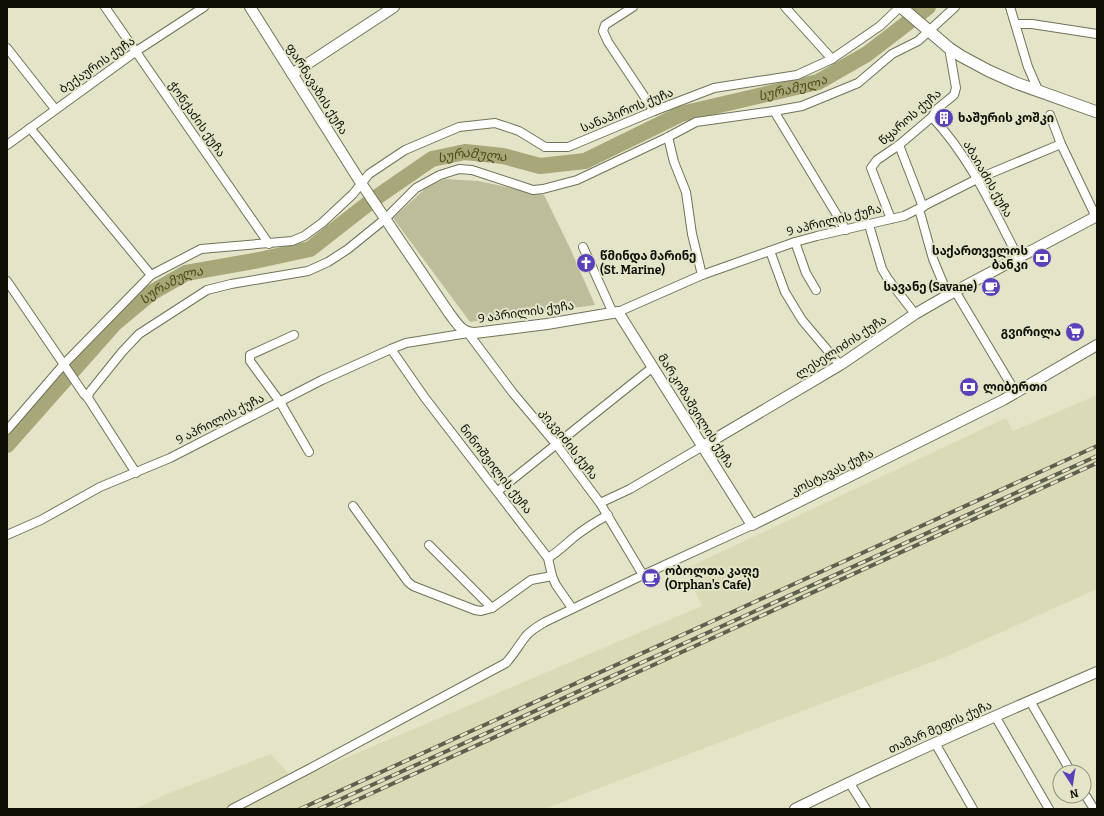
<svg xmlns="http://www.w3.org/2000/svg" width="1104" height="816" font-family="Bitter,'Noto Sans Georgian',serif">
<rect width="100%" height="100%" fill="#e3e4c8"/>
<polygon fill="#dadab6" points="1097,395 1097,589 950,655 544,809 135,809 167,794 271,754 294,780 702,606 685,569 1006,418 1013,431"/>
<polygon fill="#bdbd9c" points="445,179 478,181 544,195 569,246 595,305 470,322 393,218 426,188"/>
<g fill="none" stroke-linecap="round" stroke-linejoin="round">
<path stroke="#a7a779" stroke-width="16" id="s1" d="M7,445L115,323L151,293L186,273L259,260L310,249L374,199L432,159L465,152L503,156L540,166L585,161L681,114L818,82L867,54L928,7"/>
<defs>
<g id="minor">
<polyline points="105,7 269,244"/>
<polyline points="633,7 605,25 603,31 608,42 654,111"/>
<polyline points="785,7 832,59"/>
<polyline points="1010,7 1028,67 1039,92"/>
<polyline points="1016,24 1032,24 1097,34"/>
<polyline points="7,48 55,109"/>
<polyline points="774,111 846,230"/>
<polyline points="1050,115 1061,144 1096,217"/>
<path d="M932,117C970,157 993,209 1018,257"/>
<polyline points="30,128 151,275"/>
<polyline points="668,137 674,162 686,192 692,234 702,275"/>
<polyline points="7,145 135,52 204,7"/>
<polyline points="899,145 923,207"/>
<polyline points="919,209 933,259 948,295"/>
<polyline points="891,219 871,168 877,160 899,145 932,117 937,109 954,95 956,88 949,48"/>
<polyline points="869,225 882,269 888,279 915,314"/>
<polyline points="795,242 806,273 816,290"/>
<polyline points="583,247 613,313"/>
<polyline points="770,251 785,292 802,320 840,365"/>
<polyline points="7,281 84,394 88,398 136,473"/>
<polyline points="955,291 1016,393"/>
<polyline points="618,312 702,275 795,242 817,236 904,216 977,179 1061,144"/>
<polyline points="294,335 250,355 250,361 280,402 309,452"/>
<polyline points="391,349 425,398 548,558 552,576 556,585 572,608"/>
<polyline points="88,398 89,393 122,352 139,334 207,290 231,284 308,271 328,262 348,249 385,219 416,188 440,175 459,169 472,170 533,190 543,189 577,180 668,137 696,122 774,111 802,106 858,83 892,54 918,41 955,7"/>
<polyline points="7,430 64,364 151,275 201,249 292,241 304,236 322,223 353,194 369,174 405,150 459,127 495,123 519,131 545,147 568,147 654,111 714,88 797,75 832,59 880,26 900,7"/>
<polyline points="498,491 653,367"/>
<polyline points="600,503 630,489 703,446"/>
<polyline points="353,506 408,582 413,586 475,610 481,611 492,608 531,580 552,576"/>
<polyline points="7,535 41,520 100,487 170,458 322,380 391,349 406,343 468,333 513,393 556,444 600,503 643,575"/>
<polyline points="429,545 492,608"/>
<path d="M548,558C558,552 565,545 573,538C584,529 595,522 608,515"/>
<polyline points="1030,701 1071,772"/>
<polyline points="995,716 1049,809"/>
<polyline points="935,743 973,809"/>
<polyline points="849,782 866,809"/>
<polyline points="1084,793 1094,809"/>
<path d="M232,809L307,770L506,663C514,654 519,645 526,636C531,630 538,626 545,622L643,575L752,525"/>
</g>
<g id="tertiary">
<path d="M250,7L361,183L449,313C457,323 461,333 475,333L547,324L618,312L752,525L1003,400L1097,345"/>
<polyline points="292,74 394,7"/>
<polyline points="703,446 840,365 915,314 948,295 1097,216"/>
<path d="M795,809C894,760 995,716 1097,672"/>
</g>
<polyline id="secondary" points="901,7 949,48 961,56 989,71 1016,83 1097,112"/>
</defs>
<use href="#minor" stroke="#727259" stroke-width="10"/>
<use href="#tertiary" stroke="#727259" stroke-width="12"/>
<use href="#secondary" stroke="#727259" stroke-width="13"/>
<use href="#minor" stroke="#fff" stroke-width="8"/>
<use href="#tertiary" stroke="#fff" stroke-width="10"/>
<use href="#secondary" stroke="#fff" stroke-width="11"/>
<defs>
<g id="rail">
<polyline points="300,809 1097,446"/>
<polyline points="319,809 1097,456"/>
<polyline points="337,809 1097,463"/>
</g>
</defs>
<use href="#rail" stroke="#5f5f4f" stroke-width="4"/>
<use href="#rail" stroke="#e3e4c8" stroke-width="2.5" stroke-dasharray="8" stroke-linecap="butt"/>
</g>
<defs>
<symbol id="building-disc" viewBox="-11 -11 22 22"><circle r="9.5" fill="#5b41b9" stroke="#e3e4c8"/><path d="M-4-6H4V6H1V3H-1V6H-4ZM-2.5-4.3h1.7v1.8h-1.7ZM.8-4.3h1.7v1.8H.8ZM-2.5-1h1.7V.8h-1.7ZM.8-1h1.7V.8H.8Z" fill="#fff"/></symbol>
<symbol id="bank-disc" viewBox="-11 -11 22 22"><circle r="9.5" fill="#5b41b9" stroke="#e3e4c8"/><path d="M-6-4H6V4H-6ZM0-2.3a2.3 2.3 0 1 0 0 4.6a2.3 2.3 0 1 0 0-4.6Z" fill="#fff"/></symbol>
<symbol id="church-disc" viewBox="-11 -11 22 22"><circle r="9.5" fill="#5b41b9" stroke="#e3e4c8"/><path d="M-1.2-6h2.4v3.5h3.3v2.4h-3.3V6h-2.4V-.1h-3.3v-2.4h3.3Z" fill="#fff"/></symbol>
<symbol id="cafe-disc" viewBox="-11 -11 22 22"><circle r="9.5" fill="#5b41b9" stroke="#e3e4c8"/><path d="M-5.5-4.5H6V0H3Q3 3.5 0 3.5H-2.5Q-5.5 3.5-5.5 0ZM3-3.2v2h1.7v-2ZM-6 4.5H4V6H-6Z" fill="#fff"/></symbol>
<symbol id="supermarket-disc" viewBox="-11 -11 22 22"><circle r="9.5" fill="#5b41b9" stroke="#e3e4c8"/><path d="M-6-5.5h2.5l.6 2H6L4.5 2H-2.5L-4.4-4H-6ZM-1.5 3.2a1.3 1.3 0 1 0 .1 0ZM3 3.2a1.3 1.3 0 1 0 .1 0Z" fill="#fff"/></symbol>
</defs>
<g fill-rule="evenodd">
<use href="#building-disc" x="933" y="107" width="22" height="22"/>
<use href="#bank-disc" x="1031" y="247" width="22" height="22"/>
<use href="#church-disc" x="575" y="252" width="22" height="22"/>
<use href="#cafe-disc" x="980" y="276" width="22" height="22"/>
<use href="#supermarket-disc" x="1064" y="321" width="22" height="22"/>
<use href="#bank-disc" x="958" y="376" width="22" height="22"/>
<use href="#cafe-disc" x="640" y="567" width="22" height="22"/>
</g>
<g text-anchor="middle" stroke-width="4" stroke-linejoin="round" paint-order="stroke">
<g font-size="12" fill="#0f0f06" stroke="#e3e4c8">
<text transform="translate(97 65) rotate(-35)" y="4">ბექაურის ქუჩა</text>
<text transform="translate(317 89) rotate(58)" y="4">ფარნავაზის ქუჩა</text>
<text transform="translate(627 110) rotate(-22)" y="4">სანაპიროს ქუჩა</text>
<text transform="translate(910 117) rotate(-41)" y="4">წყაროს ქუჩა</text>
<text transform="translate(197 119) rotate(55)" y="4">ჭონქაძის ქუჩა</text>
<text transform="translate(988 179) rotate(60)" y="4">აბაიაძის ქუჩა</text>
<text transform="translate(834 220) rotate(-14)" y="4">9 აპრილის ქუჩა</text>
<text transform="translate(526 312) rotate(-8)" y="4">9 აპრილის ქუჩა</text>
<text transform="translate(841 347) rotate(-33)" y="4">ლესელიძის ქუჩა</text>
<text transform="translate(696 411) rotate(58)" y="4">მარკოზაშვილის ქუჩა</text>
<text transform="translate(220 419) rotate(-27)" y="4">9 აპრილის ქუჩა</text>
<text transform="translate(569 444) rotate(52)" y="4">კიკვიძის ქუჩა</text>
<text transform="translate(496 469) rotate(52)" y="4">ნინოშვილის ქუჩა</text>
<text transform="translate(832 472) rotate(-26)" y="4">კოსტავას ქუჩა</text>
<text transform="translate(940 727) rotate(-24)" y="4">თამარ მეფის ქუჩა</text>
</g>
<g font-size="12" font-weight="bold" fill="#0f0f06" stroke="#e3e4c8" text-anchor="start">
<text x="958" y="122">ხაშურის კოშკი</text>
<text x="1028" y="255" text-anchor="end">საქართველოს<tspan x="1028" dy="14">ბანკი</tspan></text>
<text x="600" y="260">წმინდა მარინე<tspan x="600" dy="14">(St. Marine)</tspan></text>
<text x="977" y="291" text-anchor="end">სავანე (Savane)</text>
<text x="1061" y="336" text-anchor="end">გვირილა</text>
<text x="983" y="391">ლიბერთი</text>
<text x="665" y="575">ობოლთა კაფე<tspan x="665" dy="14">(Orphan's Cafe)</tspan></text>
</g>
<g font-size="13" font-style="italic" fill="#4f4d17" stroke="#e3e4c8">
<text dy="5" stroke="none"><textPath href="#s1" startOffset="905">სურამულა</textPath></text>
<text dy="5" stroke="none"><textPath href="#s1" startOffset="569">სურამულა</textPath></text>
<text dy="5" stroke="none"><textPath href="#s1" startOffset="232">სურამულა</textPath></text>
</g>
</g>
<rect width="1104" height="816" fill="none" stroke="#0f0f06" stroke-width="16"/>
<g transform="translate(1072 784) rotate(168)"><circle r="19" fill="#e3e4c8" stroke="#8e8f7a"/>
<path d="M0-3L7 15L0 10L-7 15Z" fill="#5b41b9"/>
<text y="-6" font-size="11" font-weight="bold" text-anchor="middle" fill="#0f0f06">N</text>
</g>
</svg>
